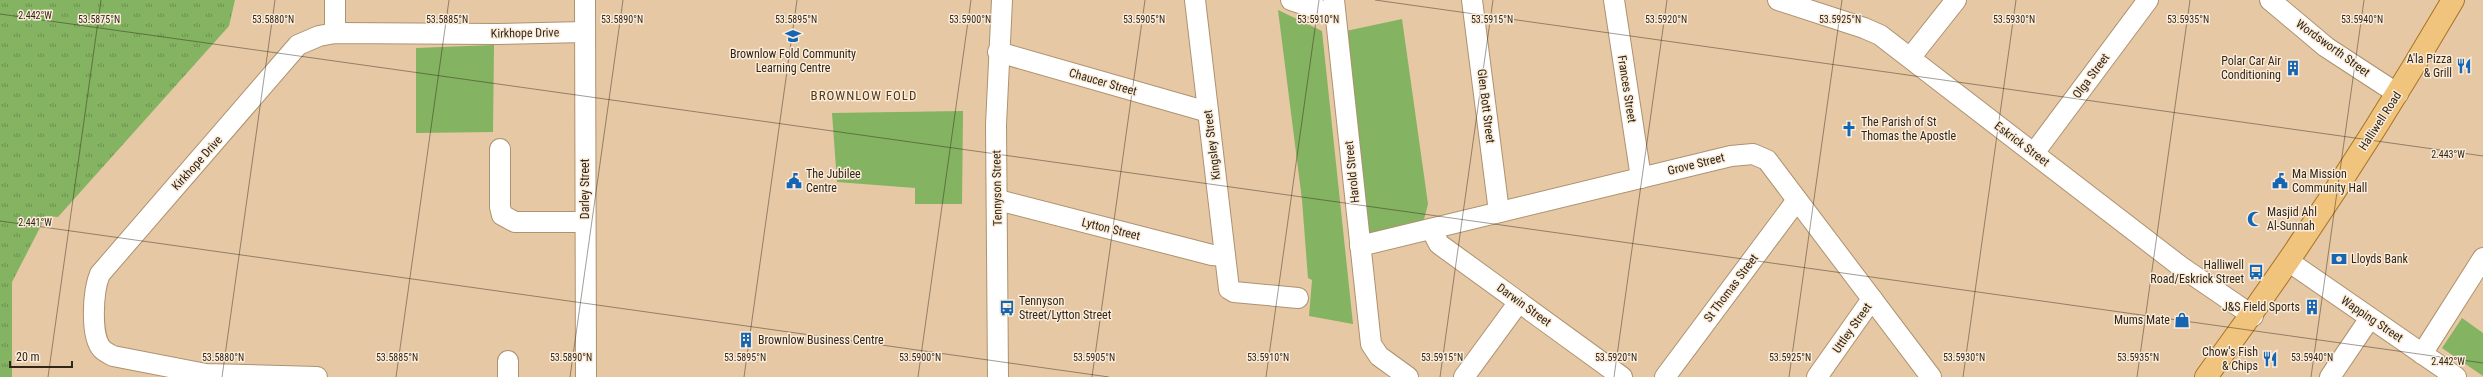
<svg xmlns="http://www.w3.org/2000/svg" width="2483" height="377" font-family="'Roboto Condensed',sans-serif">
<defs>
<pattern id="park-tufts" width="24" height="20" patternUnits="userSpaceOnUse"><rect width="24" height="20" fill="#84b361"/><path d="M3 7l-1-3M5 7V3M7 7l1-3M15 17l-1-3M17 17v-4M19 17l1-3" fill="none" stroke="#6d914f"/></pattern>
</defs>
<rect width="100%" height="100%" fill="#e6c8a4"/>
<g fill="#84b361">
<polygon points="1278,10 1322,31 1353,324 1309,316 1312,280 1308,278 1302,200"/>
<polygon points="1402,19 1428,204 1421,231 1383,240 1358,230 1346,31"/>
<polygon points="494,45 493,132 416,133 416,48"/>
<polygon points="963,111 962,204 915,204 915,188 837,182 832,113"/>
<polygon points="2462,318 2483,333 2483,376 2442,348"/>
</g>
<polygon fill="url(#park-tufts)" points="0,0 235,0 229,26 58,217 46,216 12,282 12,377 0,377"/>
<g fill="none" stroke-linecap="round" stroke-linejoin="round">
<defs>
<g id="minor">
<polyline points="335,0 335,33"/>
<polyline points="585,0 586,377"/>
<polyline points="1195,0 1229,289 1234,292 1298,298"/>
<polyline points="1291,0 1335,15"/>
<polyline points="1334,0 1371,344 1379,356 1408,377"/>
<polyline points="1472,0 1499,212"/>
<polyline points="1614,0 1641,178"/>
<polyline points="1778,0 1864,28 1880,35 2180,266 2253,316"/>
<polyline points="2270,0 2326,47 2398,94"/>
<polyline points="998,52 1208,112"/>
<polyline points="1910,58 1956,0"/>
<polyline points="500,149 500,207 502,215 515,222 585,222"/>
<polyline points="2034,153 2148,0"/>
<polyline points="998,200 1212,255 1225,256"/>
<polyline points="1431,229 1439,244 1622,377"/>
<polyline points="1360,246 1731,156 1753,154 1767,160 1931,377"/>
<polyline points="2288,261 2456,377"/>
<polyline points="2422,354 2483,258"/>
<polyline points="508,361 508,377"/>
<path d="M317,377L206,374L113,356C109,354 105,352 102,349C90,336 93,290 100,274L298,45L319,36L335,33L497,34L585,32"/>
<polyline points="998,377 996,125 1002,0"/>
<polyline points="1464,377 1519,302"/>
<polyline points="1665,377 1797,200"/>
<polyline points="1817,377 1872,299"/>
<polyline points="2330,377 2370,318"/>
</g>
<path id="major" d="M2206,377C2295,256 2377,130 2453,0"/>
</defs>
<use href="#minor" stroke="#ae926f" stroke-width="22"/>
<use href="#major" stroke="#a77322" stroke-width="24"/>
<use href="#minor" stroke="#fff" stroke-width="20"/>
<use href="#major" stroke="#f1c47e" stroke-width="22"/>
</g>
<path fill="none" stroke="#312618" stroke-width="1" stroke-opacity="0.45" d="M1375,0L2483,156M0,14L2483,363M0,221L1109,377M48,377L101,0M222,377L275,0M396,377L449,0M570,377L623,0M744,377L797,0M918,377L971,0M1092,377L1145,0M1266,377L1319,0M1440,377L1493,0M1614,377L1667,0M1789,377L1842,0M1963,377L2016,0M2137,377L2190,0M2311,377L2364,0"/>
<defs>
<symbol id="university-bare" viewBox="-9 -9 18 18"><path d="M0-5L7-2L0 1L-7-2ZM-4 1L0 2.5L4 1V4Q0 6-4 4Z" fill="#1465b4" stroke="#fbecda" stroke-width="2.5" paint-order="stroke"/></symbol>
<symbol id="restaurant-bare" viewBox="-9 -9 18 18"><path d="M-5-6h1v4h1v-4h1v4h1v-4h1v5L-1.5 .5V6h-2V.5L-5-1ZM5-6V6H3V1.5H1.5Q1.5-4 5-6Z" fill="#1465b4" stroke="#fbecda" stroke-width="2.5" paint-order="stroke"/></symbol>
<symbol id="building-bare" viewBox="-9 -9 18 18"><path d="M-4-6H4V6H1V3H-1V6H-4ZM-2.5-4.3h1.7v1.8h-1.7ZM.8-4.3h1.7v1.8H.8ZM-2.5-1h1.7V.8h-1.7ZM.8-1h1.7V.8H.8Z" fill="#1465b4" stroke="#fbecda" stroke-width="2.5" paint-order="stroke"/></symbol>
<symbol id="church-bare" viewBox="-9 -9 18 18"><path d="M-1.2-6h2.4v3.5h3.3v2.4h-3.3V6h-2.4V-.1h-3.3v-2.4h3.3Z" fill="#1465b4" stroke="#fbecda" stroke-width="2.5" paint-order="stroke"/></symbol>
<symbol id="civic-bare" viewBox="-9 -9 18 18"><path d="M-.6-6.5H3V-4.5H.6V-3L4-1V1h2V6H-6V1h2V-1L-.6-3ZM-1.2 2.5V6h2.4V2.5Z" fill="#1465b4" stroke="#fbecda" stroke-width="2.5" paint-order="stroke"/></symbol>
<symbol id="mosque-bare" viewBox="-9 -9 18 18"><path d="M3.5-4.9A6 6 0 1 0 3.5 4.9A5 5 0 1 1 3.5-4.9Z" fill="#1465b4" stroke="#fbecda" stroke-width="2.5" paint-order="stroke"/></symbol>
<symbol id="bank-bare" viewBox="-9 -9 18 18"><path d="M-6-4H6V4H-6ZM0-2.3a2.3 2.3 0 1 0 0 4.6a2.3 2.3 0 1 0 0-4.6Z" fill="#1465b4" stroke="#fbecda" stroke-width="2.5" paint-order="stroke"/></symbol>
<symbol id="bus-bare" viewBox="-9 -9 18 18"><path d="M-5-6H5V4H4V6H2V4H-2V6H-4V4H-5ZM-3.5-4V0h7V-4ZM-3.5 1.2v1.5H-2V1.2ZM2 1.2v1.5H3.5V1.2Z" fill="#1465b4" stroke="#fbecda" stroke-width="2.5" paint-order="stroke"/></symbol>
<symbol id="shop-bare" viewBox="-9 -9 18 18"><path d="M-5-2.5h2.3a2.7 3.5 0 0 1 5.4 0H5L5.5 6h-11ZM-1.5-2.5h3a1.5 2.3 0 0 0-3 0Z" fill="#1465b4" stroke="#fbecda" stroke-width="2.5" paint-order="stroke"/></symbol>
</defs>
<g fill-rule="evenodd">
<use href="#university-bare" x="782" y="25" width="22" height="22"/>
<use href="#restaurant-bare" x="2453" y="55" width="22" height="22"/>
<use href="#building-bare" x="2282" y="57" width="22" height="22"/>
<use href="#church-bare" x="1838" y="118" width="22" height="22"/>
<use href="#civic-bare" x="783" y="170" width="22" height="22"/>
<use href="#civic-bare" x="2269" y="170" width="22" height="22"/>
<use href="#mosque-bare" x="2244" y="208" width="22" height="22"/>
<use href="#bank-bare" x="2328" y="248" width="22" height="22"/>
<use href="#bus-bare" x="2245" y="261" width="22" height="22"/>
<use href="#building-bare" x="2301" y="296" width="22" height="22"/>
<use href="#bus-bare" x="996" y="297" width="22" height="22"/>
<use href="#shop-bare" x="2171" y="309" width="22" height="22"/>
<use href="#building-bare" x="735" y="329" width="22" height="22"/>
<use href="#restaurant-bare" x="2259" y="348" width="22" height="22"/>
</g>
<g text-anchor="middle" stroke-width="3" stroke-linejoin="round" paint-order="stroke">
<g font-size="12" fill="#312618" stroke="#fbecda">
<text transform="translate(525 33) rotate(-1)" y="4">Kirkhope Drive</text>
<text transform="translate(2333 48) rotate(36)" y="4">Wordsworth Street</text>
<text transform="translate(2091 76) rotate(-53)" y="4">Olga Street</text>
<text transform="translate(1103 82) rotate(16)" y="4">Chaucer Street</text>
<text transform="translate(1627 89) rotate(81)" y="4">Frances Street</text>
<text transform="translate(1486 106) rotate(83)" y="4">Glen Bott Street</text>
<text transform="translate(2380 121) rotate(-57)" y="4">Halliwell Road</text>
<text transform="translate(2022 144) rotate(37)" y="4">Eskrick Street</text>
<text transform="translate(1212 145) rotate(-97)" y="4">Kingsley Street</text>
<text transform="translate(197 163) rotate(-48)" y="4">Kirkhope Drive</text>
<text transform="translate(1696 164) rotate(-14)" y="4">Grove Street</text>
<text transform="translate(1352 172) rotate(-96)" y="4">Harold Street</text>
<text transform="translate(997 188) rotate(-91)" y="4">Tennyson Street</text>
<text transform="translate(585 189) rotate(-90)" y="4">Darley Street</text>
<text transform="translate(1111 229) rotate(14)" y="4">Lytton Street</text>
<text transform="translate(1731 288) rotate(-53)" y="4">St Thomas Street</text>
<text transform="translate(1524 305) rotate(36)" y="4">Darwin Street</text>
<text transform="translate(2372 319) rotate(34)" y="4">Wapping Street</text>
<text transform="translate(1852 328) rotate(-55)" y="4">Uttley Street</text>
</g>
<g font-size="12" fill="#312618" stroke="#fbecda" text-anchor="start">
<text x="793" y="58" text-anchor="middle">Brownlow Fold Community<tspan x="793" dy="14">Learning Centre</tspan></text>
<text x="2452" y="63" text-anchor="end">A'la Pizza<tspan x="2452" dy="14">&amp; Grill</tspan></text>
<text x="2281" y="65" text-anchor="end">Polar Car Air<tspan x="2281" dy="14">Conditioning</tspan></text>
<text x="1861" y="126">The Parish of St<tspan x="1861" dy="14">Thomas the Apostle</tspan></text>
<text x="806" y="178">The Jubilee<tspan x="806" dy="14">Centre</tspan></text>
<text x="2292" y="178">Ma Mission<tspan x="2292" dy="14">Community Hall</tspan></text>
<text x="2267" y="216">Masjid Ahl<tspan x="2267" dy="14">Al-Sunnah</tspan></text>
<text x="2351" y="263">Lloyds Bank</text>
<text x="2244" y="269" text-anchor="end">Halliwell<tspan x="2244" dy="14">Road/Eskrick Street</tspan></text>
<text x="1019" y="305">Tennyson<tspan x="1019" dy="14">Street/Lytton Street</tspan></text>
<text x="2300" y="311" text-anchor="end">J&amp;S Field Sports</text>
<text x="2170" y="324" text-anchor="end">Mums Mate</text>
<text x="758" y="344">Brownlow Business Centre</text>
<text x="2258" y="356" text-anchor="end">Chow's Fish<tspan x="2258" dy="14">&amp; Chips</tspan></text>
</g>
<g font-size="13" letter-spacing="1" fill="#523a18" stroke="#fbecda">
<text x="864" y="100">BROWNLOW FOLD</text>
</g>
</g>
<g font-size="10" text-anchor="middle" fill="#312618" stroke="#fbecda" stroke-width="3" stroke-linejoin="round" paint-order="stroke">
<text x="35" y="19">2.442°W</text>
<text x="99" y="23">53.5875°N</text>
<text x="273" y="23">53.5880°N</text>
<text x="447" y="23">53.5885°N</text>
<text x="622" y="23">53.5890°N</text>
<text x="796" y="23">53.5895°N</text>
<text x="970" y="23">53.5900°N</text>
<text x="1144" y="23">53.5905°N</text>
<text x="1318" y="23">53.5910°N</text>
<text x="1492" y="23">53.5915°N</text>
<text x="1666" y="23">53.5920°N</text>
<text x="1840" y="23">53.5925°N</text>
<text x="2014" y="23">53.5930°N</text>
<text x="2188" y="23">53.5935°N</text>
<text x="2362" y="23">53.5940°N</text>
<text x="2448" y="158">2.443°W</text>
<text x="35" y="226">2.441°W</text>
<text x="223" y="361">53.5880°N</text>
<text x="397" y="361">53.5885°N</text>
<text x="571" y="361">53.5890°N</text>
<text x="745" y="361">53.5895°N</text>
<text x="920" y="361">53.5900°N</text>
<text x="1094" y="361">53.5905°N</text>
<text x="1268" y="361">53.5910°N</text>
<text x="1442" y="361">53.5915°N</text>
<text x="1616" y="361">53.5920°N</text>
<text x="1790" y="361">53.5925°N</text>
<text x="1964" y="361">53.5930°N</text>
<text x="2138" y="361">53.5935°N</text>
<text x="2312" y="361">53.5940°N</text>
<text x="2448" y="365">2.442°W</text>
</g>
<path d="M10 361v6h62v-6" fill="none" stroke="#312618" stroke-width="2"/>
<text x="16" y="361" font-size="12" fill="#312618" stroke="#fbecda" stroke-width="3" paint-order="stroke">20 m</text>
</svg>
